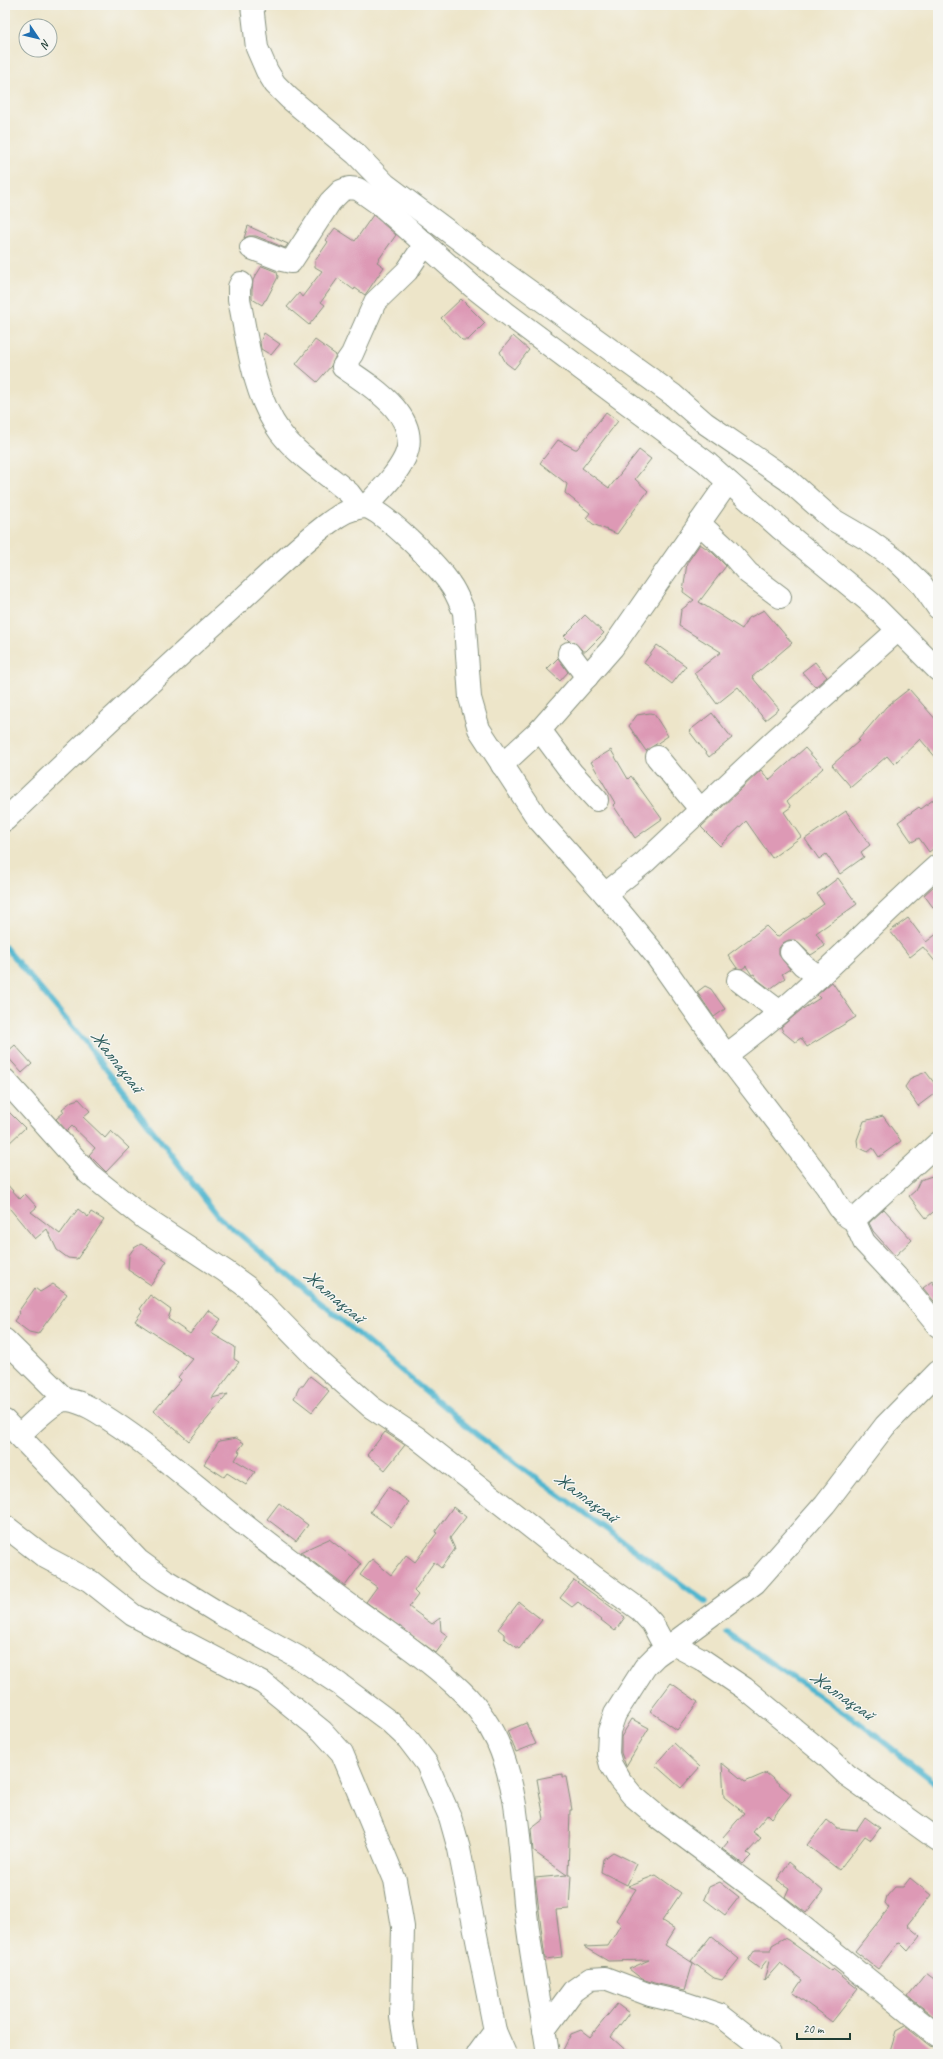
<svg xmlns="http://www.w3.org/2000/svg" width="943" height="2059" font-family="Caveat,sans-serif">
<rect width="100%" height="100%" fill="#f6f6f2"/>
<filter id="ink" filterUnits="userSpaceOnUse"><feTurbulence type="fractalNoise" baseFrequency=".025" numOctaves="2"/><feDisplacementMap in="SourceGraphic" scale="8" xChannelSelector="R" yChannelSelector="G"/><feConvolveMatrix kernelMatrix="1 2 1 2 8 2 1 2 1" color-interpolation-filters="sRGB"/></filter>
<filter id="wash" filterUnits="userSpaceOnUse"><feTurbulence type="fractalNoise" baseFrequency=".012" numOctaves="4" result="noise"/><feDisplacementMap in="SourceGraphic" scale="16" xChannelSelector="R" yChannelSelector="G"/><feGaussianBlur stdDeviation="0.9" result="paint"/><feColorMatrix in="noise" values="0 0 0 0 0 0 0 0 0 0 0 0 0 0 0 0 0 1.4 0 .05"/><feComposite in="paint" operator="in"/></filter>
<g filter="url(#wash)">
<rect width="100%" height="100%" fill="#ede5c9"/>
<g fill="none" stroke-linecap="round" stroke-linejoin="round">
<g stroke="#50b6cf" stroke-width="5.5">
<polyline points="5,947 86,1043 219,1217 480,1437 706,1602"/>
<polyline points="727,1633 861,1724 938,1785"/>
</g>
</g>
<g id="blocks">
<g fill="#dd99b5">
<polygon points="373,215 396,235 377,262 384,267 365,295 355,288 354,290 338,278 321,302 325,305 309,325 287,307 299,293 302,297 322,271 315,267 315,261 328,242 326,240 335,228 355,241"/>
<polygon points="248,226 288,244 285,248 256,236 249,236 244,238"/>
<polygon points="262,266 277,272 278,277 266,300 265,300 262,305 252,299 252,290 253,280"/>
<polygon points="461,299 485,323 468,340 462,340 441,318"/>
<polygon points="264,333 280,344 271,355 261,349 260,342"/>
<polygon points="513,336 529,350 514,369 506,363 500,352"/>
<polygon points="315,340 336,355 331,366 317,382 296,364"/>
<polygon points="606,412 618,421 582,468 609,488 639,450 651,459 635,479 648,491 617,534 593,524 586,518 590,513 565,493 567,484 540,463 558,440 575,449 577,449"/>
<polygon points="700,544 712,552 726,566 699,602 742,629 747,619 764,610 792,643 752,677 779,709 765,720 738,687 717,704 694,673 721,652 679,626 681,610 694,600 683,592 687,563"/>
<polygon points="585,615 604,633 586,651 583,651 574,642 569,641 564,636"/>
<polygon points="657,645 686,666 672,684 644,663"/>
<polygon points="558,658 568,672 560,681 547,669"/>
<polygon points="815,662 827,677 815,687 802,672"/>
<polygon points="909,689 938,722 938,760 920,739 894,764 887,756 851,787 832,765 859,741 858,740 886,707"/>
<polygon points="650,713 654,714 668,736 646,751 629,726 637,715"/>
<polygon points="712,713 732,738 709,757 689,731"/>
<polygon points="805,748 823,768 787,801 791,807 784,812 801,837 772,858 746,821 720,846 701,827 761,770 769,780"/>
<polygon points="611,750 628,779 631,776 662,819 635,838 613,805 615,803 591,762"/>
<polygon points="938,796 938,845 929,852 919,838 912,842 898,822 919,807 921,809"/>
<polygon points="846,811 870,845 861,852 864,857 840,874 826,854 819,859 805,839"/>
<polygon points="838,878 857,904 816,933 825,946 811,955 795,940 789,940 783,943 779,948 779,955 790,969 782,974 785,978 770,989 758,980 754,974 752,975 746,966 742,969 737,968 728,955 766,926 777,937 824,904 817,894"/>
<polygon points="934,886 938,891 938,914 924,895"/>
<polygon points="908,918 926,942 938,933 938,965 923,947 910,957 890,931"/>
<polygon points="832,982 856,1017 807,1047 801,1038 795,1042 783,1032 781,1027 801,1010 820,998 817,995"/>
<polygon points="705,986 711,989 725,1009 714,1017 697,992"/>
<polygon points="15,1045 32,1064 22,1073 5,1054"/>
<polygon points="926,1072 938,1088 938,1091 918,1106 905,1087 911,1078"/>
<polygon points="79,1099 90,1111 83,1117 105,1138 111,1131 129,1148 106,1172 89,1155 95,1148 72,1126 67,1131 56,1119 64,1112 62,1109 72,1101"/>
<polygon points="5,1108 25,1128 5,1147"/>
<polygon points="883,1116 901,1141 879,1157 873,1148 868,1152 858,1147 857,1140 864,1121"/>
<polygon points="938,1174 938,1208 926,1218 909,1196 915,1191 920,1180"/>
<polygon points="5,1182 20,1199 25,1194 37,1207 31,1212 60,1234 78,1209 88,1217 91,1212 104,1220 77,1259 68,1258 57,1250 47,1229 35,1239 5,1203"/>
<polygon points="884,1209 912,1240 895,1256 873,1231 869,1223"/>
<polygon points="141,1244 167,1261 151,1285 128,1270 129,1255 134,1248"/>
<polygon points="932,1281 935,1286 938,1283 938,1306 923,1288"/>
<polygon points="53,1284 67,1294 38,1334 29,1332 14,1321 20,1313 18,1312 35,1288 40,1292"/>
<polygon points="150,1295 171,1310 168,1319 190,1334 208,1310 221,1319 211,1333 235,1347 234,1359 239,1362 212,1398 228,1394 189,1441 154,1411 181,1380 178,1377 193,1359 135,1321 142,1311 140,1309"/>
<polygon points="310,1376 329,1391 312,1412 294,1398 300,1386 303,1386"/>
<polygon points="385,1432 405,1445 385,1470 367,1455"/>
<polygon points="236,1438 244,1443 238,1451 240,1452 235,1460 255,1472 246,1485 227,1473 224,1477 204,1464 219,1441"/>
<polygon points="388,1487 409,1502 391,1527 370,1512"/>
<polygon points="279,1503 308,1525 296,1541 267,1519"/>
<polygon points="453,1507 466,1517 450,1538 455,1549 441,1568 434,1562 414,1591 418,1595 409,1607 432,1624 440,1618 441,1631 448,1636 436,1653 366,1602 377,1587 360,1575 372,1559 391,1575 406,1555 415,1562 437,1533 435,1532"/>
<polygon points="329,1539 361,1564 345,1586 300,1552"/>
<polygon points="574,1580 625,1617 615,1631 578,1602 572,1607 560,1598"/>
<polygon points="519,1602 542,1620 519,1649 504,1638 504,1634 498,1629"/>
<polygon points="671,1683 698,1702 677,1730 650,1711"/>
<polygon points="632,1719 649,1728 626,1766 621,1753 621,1737"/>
<polygon points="526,1723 536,1744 516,1752 507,1731"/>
<polygon points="674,1743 700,1767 681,1788 655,1765"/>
<polygon points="722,1763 745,1782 766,1773 791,1794 772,1818 768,1814 753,1832 761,1838 747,1853 751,1856 743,1864 722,1849 728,1842 723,1837 744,1813 724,1797"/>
<polygon points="562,1774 562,1777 566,1777 572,1810 570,1810 568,1875 571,1875 569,1909 556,1910 562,1957 545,1959 535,1878 567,1875 533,1851 531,1829 544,1819 537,1779"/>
<polygon points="865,1817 880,1828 871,1840 865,1836 839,1870 807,1845 827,1820 837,1828 858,1830 857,1829"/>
<polygon points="613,1852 637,1864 627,1885 601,1872 603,1859"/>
<polygon points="789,1862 823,1891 806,1913 785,1897 789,1888 777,1880"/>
<polygon points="656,1875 681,1893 662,1921 675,1929 665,1945 693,1963 685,1990 654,1983 642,1979 629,1969 649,1960 608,1961 584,1947 608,1946 621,1924 616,1920 636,1889 628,1886"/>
<polygon points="910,1878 931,1895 907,1925 920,1936 908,1951 900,1943 897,1944 878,1969 855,1951 889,1908 885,1903 887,1896 895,1887 903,1887"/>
<polygon points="720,1882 739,1897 725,1915 704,1899 709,1887"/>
<polygon points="711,1936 739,1959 722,1980 714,1978 691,1961"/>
<polygon points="784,1938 788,1940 831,1971 833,1969 858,1989 832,2022 793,1993 802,1980 780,1963 764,1981 769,1961 767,1960 760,1969 748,1960 755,1950 771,1950 772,1945"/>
<polygon points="926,1973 938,1982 938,2020 908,1996"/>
<polygon points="617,2004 629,2013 611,2037 630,2054 561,2054 571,2034 581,2030 590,2037"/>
<polygon points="905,2026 930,2046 936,2048 932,2054 889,2054 896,2031"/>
</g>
</g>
</g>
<g filter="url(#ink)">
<use href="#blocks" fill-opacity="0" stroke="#86917e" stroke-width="1"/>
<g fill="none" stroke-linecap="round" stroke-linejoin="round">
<defs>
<g id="minor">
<polyline points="252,5 257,48 267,71 275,84 289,98 356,154 385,184 496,267 673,395 705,423 788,480 832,519 868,540 896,560 922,585 938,608"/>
<polyline points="251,248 282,260 291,262 330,202 341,191 349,188 358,189 382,206 472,286 505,312 706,462 781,529 871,603 938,670"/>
<path d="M241,283L239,287V299C248,343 253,395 280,432C298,456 326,473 349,493L355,501L354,509"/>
<path d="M365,507C379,492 396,476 405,457C423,417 371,386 343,367L352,354L375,302L407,271L425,244"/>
<polyline points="699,523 728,550 748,573 780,597"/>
<polyline points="569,653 587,677"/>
<polyline points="540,730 572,773 597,800"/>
<polyline points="657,757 701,810"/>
<polyline points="502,765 540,730 613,647 728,482"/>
<path d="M5,820C79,749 154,678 230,610C262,581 296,547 330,522C339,515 352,508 364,507C381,507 440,568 450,584C456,592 460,603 464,612L470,698L479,729L538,819L605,894L654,953L726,1055L827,1187C834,1198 841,1216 854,1220L864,1242L906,1287L938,1326"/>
<polyline points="605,894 645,862 775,740 898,630"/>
<polyline points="791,952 803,965 819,977"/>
<polyline points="738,980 780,1012"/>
<path d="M726,1055C803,999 867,928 938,865"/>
<polyline points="5,1080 89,1174 144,1218 225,1271 247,1287 320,1362 371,1407 416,1437 593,1576 640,1610 652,1623 666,1649"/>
<polyline points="854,1220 938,1143"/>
<polyline points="5,1340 66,1400"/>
<polyline points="938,1372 885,1426 825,1504 755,1583 656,1656 645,1667 615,1714 609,1731 608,1754 611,1765 619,1779 632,1795 658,1817 767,1898 938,2036"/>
<path d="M19,1435C30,1426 54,1399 68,1400C83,1402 98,1412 110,1420C150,1446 184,1476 221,1506C256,1535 292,1561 328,1589C370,1621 417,1650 455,1685C472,1700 487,1720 497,1741C518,1788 519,1841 524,1892C528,1946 540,2000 548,2054"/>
<polyline points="5,1526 45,1557 90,1581 133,1615 263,1683 322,1731 342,1753 395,1880 403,1927 401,2017 407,2054"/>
<polyline points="673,1644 701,1659 744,1688 828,1757 847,1775 938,1840"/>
<polyline points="544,2030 573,1991 590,1979 605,1978 650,1995 684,2003 720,2015 770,2054"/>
<polyline points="478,2054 495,2031"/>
</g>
<polyline id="major" points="5,1421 139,1561 165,1580 222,1615 298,1657 339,1684 390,1722 408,1739 427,1764 450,1817 459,1849 495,2031 505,2054"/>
</defs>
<use href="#minor" stroke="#86917e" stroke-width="24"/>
<use href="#major" stroke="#86917e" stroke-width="24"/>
<use href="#minor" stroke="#fff" stroke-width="22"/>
<use href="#major" stroke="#fff" stroke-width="22"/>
</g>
</g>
<g text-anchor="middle" stroke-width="3" stroke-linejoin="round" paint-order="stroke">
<g font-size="18" font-style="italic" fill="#2b5b5b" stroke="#f6f6f2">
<text transform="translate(117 1061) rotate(52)" y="6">Жалпақсай</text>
<text transform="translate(334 1296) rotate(40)" y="6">Жалпақсай</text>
<text transform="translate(586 1497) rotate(36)" y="6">Жалпақсай</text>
<text transform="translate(842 1695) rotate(35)" y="6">Жалпақсай</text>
</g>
</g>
<rect width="943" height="2059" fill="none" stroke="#f6f6f2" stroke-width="20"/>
<g transform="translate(38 38) rotate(125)"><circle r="19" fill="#f6f6f2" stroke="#a0aca6"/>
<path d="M0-3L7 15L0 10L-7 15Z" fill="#1f6fb2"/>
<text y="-6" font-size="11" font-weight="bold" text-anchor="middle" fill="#1f3d34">N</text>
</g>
<path d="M797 2033v6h53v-6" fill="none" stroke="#1f3d34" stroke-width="2"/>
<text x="803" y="2033" font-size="12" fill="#1f3d34" stroke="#f6f6f2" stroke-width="3" paint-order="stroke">20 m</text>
</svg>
